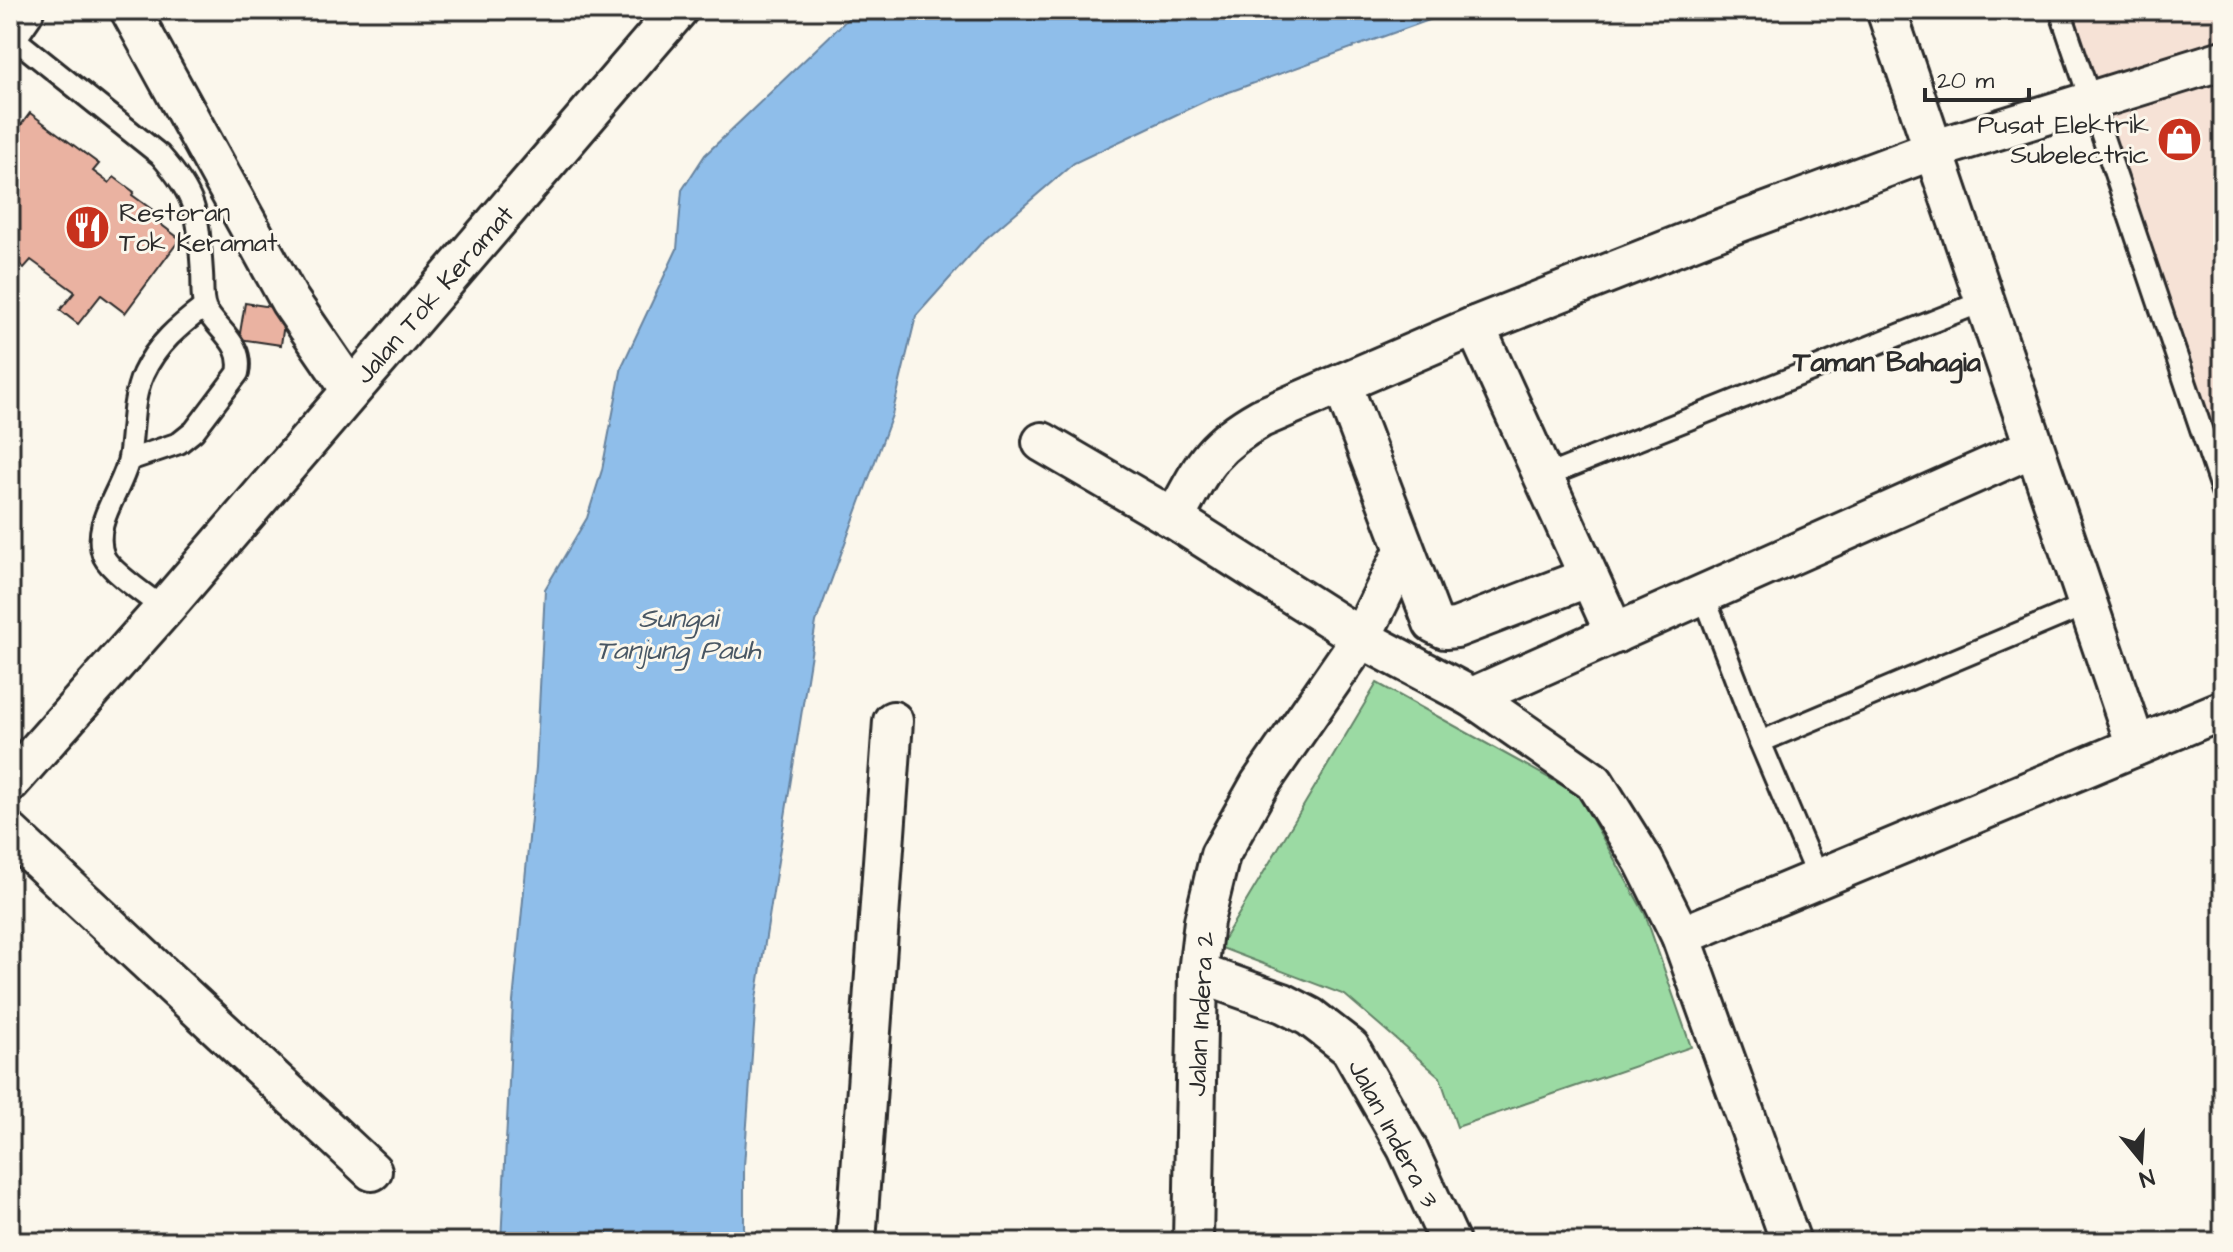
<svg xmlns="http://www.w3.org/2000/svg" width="2233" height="1252" font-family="'Architects Daughter',sans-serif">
<rect width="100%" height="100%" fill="#fbf7ec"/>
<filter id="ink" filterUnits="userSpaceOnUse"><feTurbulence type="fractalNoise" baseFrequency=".0125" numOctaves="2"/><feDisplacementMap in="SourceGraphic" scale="16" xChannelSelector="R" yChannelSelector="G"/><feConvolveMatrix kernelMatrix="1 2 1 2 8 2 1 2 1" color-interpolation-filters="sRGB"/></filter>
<g filter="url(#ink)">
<polygon fill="#f6e2d6" points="2058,10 2223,10 2223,530"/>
<polygon fill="#9bdaa3" stroke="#638267" stroke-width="2" points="1377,683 1578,794 1645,914 1691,1047 1457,1127 1440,1077 1345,995 1219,947"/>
<polygon fill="#8fbeea" stroke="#67839e" stroke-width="2" points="857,10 1457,10 1207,100 1074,163 983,241 916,316 892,415 816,622 756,999 744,1166 744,1242 501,1242 513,1002 536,767 545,589 587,518 602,470 622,366 677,249 682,190 705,155"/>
<g fill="#eab2a1" stroke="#2b2b2b" stroke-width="2">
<polygon points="30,113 99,164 93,171 109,183 114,177 134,192 132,195 154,211 150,216 180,239 125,313 101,295 78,324 60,310 75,292 31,260 24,268 10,257 10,116 21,125"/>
<polygon points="245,303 286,309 281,345 239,339"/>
</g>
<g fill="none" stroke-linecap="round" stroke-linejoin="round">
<defs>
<g id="lane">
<polyline points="2060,10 2223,494"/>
<path d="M10,35L160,155C199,199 198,216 202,273C203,284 201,300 206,310C219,332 244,344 238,373L194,431L179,443L129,460"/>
<polyline points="1544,477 1984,301"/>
<polyline points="1703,594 1760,742 1818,879"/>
<path d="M164,609C149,597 112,573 104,557C90,523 123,490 129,458C134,429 131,402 143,374C157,344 179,326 204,307"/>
<polyline points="1760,742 2088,604"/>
</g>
<g id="street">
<polyline points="130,10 290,301 351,390"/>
<polyline points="1886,10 2136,746"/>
<polyline points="1475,326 1615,634"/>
<polyline points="1342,384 1433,623 1445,629 1456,628 1589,577"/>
<polyline points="1042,442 1174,519 1361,638 1472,697 1594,782 1644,862 1681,936 1791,1242"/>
<path d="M1174,519C1202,468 1208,448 1261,418L1475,326L1705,235L1933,150L2223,60"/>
<polyline points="1472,697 2034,447"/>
<polyline points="10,782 164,609 678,10"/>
<polyline points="10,833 372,1171"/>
<polyline points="1681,936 2223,710"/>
<polyline points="1198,973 1283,1003 1310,1017 1350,1048 1407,1148 1450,1242"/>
<polyline points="856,1242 893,721"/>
<polyline points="1193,1242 1198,973 1204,921 1220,855 1260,784 1361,638 1404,551"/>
</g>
<polyline id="secondary" points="10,26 21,10"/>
</defs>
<use href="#lane" stroke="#2b2b2b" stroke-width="26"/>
<use href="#street" stroke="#2b2b2b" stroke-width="44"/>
<use href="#secondary" stroke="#2b2b2b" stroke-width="50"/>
<use href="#lane" stroke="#fbf7ec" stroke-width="20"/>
<use href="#street" stroke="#fbf7ec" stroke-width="38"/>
<use href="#secondary" stroke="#fbf7ec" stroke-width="44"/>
</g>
</g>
<defs>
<symbol id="shop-disc" viewBox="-11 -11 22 22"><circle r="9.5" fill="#c8321e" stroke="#fbf7ec"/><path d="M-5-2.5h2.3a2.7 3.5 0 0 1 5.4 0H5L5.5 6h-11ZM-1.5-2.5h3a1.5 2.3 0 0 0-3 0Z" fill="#fff"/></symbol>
<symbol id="restaurant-disc" viewBox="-11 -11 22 22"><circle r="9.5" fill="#c8321e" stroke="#fbf7ec"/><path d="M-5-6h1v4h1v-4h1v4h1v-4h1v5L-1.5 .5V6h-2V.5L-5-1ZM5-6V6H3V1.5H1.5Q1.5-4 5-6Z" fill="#fff"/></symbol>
</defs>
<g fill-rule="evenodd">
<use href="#shop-disc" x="2154" y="114" width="51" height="51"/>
<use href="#restaurant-disc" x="62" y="202" width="51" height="51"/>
</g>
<g text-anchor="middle" stroke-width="6" stroke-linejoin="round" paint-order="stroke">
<g font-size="26" fill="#2b2b2b" stroke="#fbf7ec" text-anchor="end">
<text x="2149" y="133">Pusat Elektrik<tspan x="2149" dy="30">Subelectric</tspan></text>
<text x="119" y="221" text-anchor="start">Restoran<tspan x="119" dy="30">Tok Keramat</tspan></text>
</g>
<g font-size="26" fill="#2b2b2b" stroke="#fbf7ec">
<text transform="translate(434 294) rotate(-49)" y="9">Jalan Tok Keramat</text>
<text transform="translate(1200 1014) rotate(-87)" y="9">Jalan Indera 2</text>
<text transform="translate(1394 1133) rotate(62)" y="9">Jalan Indera 3</text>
</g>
<g font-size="28" font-weight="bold" fill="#2b2b2b" stroke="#fbf7ec">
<text x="1887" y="371">Taman Bahagia</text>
</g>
<g font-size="28" font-style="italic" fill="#495764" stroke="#fbf7ec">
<text x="678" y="627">Sungai<tspan x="678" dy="32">Tanjung Pauh</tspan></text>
</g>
</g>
<rect width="2233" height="1252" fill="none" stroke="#fbf7ec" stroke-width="40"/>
<rect x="20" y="20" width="2193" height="1212" fill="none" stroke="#2b2b2b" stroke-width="3" filter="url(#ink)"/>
<g transform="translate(2141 1160) rotate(162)" stroke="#fbf7ec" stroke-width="6" paint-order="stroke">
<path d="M0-6L14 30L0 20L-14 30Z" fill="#2b2b2b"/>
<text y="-12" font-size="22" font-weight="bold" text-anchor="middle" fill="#2b2b2b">N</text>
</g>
<path d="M1925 88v12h104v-12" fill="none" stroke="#2b2b2b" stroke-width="4"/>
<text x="1937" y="88" font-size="24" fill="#2b2b2b" stroke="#fbf7ec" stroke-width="6" paint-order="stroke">20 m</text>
</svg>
